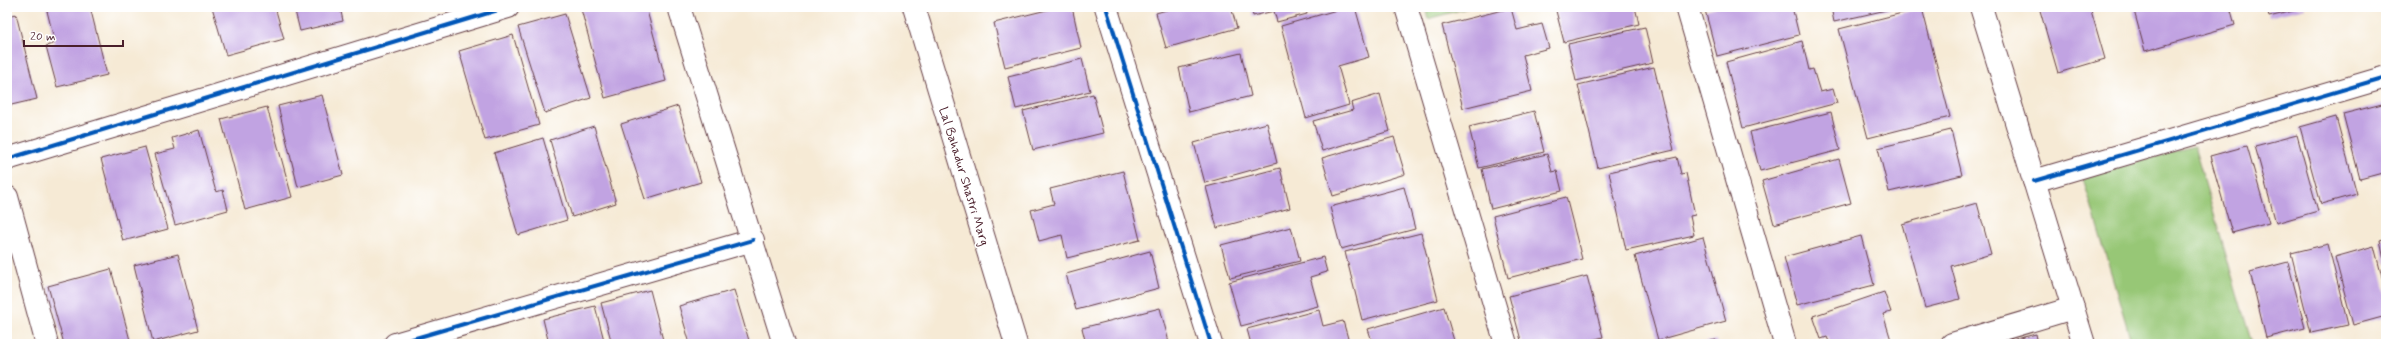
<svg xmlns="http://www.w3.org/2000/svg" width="2393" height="351" font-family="Mynerve,sans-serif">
<rect width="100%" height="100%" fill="#fff"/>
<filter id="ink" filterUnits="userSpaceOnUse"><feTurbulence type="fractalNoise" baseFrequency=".025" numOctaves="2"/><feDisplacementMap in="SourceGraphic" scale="8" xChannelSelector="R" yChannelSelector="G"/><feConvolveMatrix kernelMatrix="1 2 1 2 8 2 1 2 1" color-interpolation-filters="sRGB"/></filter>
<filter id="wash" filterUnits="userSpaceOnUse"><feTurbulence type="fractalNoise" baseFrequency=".012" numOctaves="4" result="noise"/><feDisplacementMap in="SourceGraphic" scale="16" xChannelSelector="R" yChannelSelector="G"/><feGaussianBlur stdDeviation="0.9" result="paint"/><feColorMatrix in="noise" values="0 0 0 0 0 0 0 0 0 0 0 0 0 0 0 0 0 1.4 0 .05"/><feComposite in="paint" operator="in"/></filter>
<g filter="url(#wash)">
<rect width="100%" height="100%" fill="#f6ead5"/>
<g fill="#97c776" stroke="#707350">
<polygon points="1425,7 1471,7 1428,19"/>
<polygon points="2194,146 2252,344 2132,344 2083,178"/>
</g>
<g id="blocks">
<g fill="#c1a3e2">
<polygon points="46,7 90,7 107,75 57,87 46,46 55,43"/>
<polygon points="212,7 275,7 284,39 226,55"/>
<polygon points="294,7 340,7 343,21 300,31"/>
<polygon points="587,7 646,7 666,81 605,98 581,9"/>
<polygon points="1059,7 1072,7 1081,48 1005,67 994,23"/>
<polygon points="1177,7 1231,7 1237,28 1166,48 1156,13"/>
<polygon points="1251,7 1310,7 1306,9 1307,14 1277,22 1274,11 1253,16"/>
<polygon points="1347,7 1355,7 1369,57 1338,66 1349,105 1306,118 1281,26"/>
<polygon points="1555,7 1635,7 1639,24 1564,42"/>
<polygon points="1716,7 1792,7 1799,35 1717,56 1705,10"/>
<polygon points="1831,7 1895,7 1895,8 1834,22"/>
<polygon points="2039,7 2090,7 2105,59 2058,73"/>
<polygon points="2133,7 2230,7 2235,25 2145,51"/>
<polygon points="2267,7 2305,7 2305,8 2269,17"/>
<polygon points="1511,8 1517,30 1542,24 1549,48 1523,55 1532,91 1463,108 1442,25"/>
<polygon points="1922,8 1950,117 1868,138 1839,29"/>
<polygon points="16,14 37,99 7,106 7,16"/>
<polygon points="565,14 591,98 545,113 518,27"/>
<polygon points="1645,27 1653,63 1576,81 1568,44"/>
<polygon points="513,35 539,125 485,140 459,51"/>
<polygon points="1802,41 1809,70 1813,69 1820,92 1833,89 1837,103 1743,128 1726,62"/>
<polygon points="1241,53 1251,96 1189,112 1179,68"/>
<polygon points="1082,59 1090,91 1016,109 1008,77"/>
<polygon points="1654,67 1674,150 1598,168 1578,85"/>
<polygon points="1093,94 1103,133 1033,150 1023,111"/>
<polygon points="1380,94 1390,131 1322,151 1313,121 1353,110 1351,103"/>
<polygon points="322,95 343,175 298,187 278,106"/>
<polygon points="2386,103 2386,172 2360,179 2343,114"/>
<polygon points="678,106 701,182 645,199 621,124"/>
<polygon points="267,107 292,197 245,210 221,119"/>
<polygon points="1534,111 1544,152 1479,168 1469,127"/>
<polygon points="1831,112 1840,150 1760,171 1750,132"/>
<polygon points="2336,117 2357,194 2321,204 2300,127"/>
<polygon points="1267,123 1277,163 1205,183 1194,143"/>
<polygon points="594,126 616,203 572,217 550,140"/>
<polygon points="199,130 216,192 223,190 228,210 175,225 155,154 175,149 172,138"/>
<polygon points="1951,130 1962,175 1889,192 1878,148"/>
<polygon points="2297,135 2318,211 2276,223 2255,146"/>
<polygon points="1394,137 1405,174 1333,196 1322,158"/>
<polygon points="543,138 567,220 518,235 494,153"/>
<polygon points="2247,146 2269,223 2232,233 2210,156"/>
<polygon points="145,147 168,229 123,241 101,159"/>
<polygon points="1547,154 1552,172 1557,171 1562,191 1491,209 1482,169"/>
<polygon points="1677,157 1681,174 1686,173 1695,215 1690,216 1694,235 1626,250 1609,172"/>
<polygon points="1839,159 1851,203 1774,224 1762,181"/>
<polygon points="1280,168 1290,208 1217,228 1206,187"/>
<polygon points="1123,171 1140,240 1067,258 1062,235 1039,241 1031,210 1054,204 1050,189"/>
<polygon points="1404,187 1415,229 1341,249 1330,207"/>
<polygon points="1566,197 1582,259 1508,278 1493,216"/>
<polygon points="1977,203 1991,254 1951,266 1960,299 1925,308 1902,224"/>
<polygon points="1291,227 1300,261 1230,278 1221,245"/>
<polygon points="1421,233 1438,300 1362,320 1345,252"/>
<polygon points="1861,236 1874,285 1797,305 1784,257"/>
<polygon points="1703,237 1726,321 1658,340 1635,256"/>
<polygon points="2386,239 2386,264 2385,264 2380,241"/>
<polygon points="2328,244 2348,325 2311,333 2291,253"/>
<polygon points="2374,246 2386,293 2386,316 2353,325 2335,257"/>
<polygon points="1150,251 1159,288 1076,310 1066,274"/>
<polygon points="178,254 198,330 153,342 134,265"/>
<polygon points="1323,257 1327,272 1310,277 1318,306 1241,326 1229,282"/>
<polygon points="2288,262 2305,328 2266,338 2250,272"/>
<polygon points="111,269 131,344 64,344 48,286"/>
<polygon points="1587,276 1603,337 1578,344 1522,344 1509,296"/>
<polygon points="650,290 664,344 612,344 601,303"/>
<polygon points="734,290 750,344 690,344 679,306"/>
<polygon points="1884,292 1891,312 1883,314 1891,340 1879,344 1830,344 1827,337 1821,339 1813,316"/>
<polygon points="595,306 605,344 549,344 543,319"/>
<polygon points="1444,307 1455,344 1373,344 1368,329"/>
<polygon points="1160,308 1169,342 1086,344 1082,328"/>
<polygon points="1319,310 1323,326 1343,321 1349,342 1251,344 1247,329"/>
<polygon points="2036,334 2038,344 1999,344 1999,343"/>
<polygon points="1716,340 1717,344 1700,344 1700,343"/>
</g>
</g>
</g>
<g filter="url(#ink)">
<use href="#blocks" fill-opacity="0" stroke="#643d44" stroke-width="1"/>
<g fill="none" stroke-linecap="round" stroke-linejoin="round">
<defs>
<g id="minor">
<polyline points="679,7 784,344"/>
<polyline points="914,7 1016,344"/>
<polyline points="1106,7 1211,344"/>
<polyline points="1406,7 1506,344"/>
<polyline points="1687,7 1785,344"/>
<polyline points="1981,7 2084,344"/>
<polyline points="7,159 508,7"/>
<polyline points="2034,181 2386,77"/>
<polyline points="7,197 47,344"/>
<polyline points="395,344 753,240"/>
<polyline points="1952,344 2073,308"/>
</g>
</defs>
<use href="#minor" stroke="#643d44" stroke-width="24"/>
<use href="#minor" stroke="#fff" stroke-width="22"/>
<defs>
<g id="cycleway">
<polyline points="1106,7 1211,344"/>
<polyline points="7,159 508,7"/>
<polyline points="2034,181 2386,77"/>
<polyline points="395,344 753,240"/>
</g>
</defs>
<use href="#cycleway" stroke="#fff" stroke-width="6"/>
<use href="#cycleway" stroke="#0057b8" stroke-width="4"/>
</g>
</g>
<g text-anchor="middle" stroke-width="3.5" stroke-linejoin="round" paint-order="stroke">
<g font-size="13" fill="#4a1f2b" stroke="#fff">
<text transform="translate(965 176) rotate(73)" y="5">Lal Bahadur Shastri Marg</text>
</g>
</g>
<rect width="2393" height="351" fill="none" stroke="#fff" stroke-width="24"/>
<path d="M24 40v6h99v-6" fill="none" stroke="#4a1f2b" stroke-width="2"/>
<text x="30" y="40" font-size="12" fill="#4a1f2b" stroke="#ffffff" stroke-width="3" paint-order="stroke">20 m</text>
</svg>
